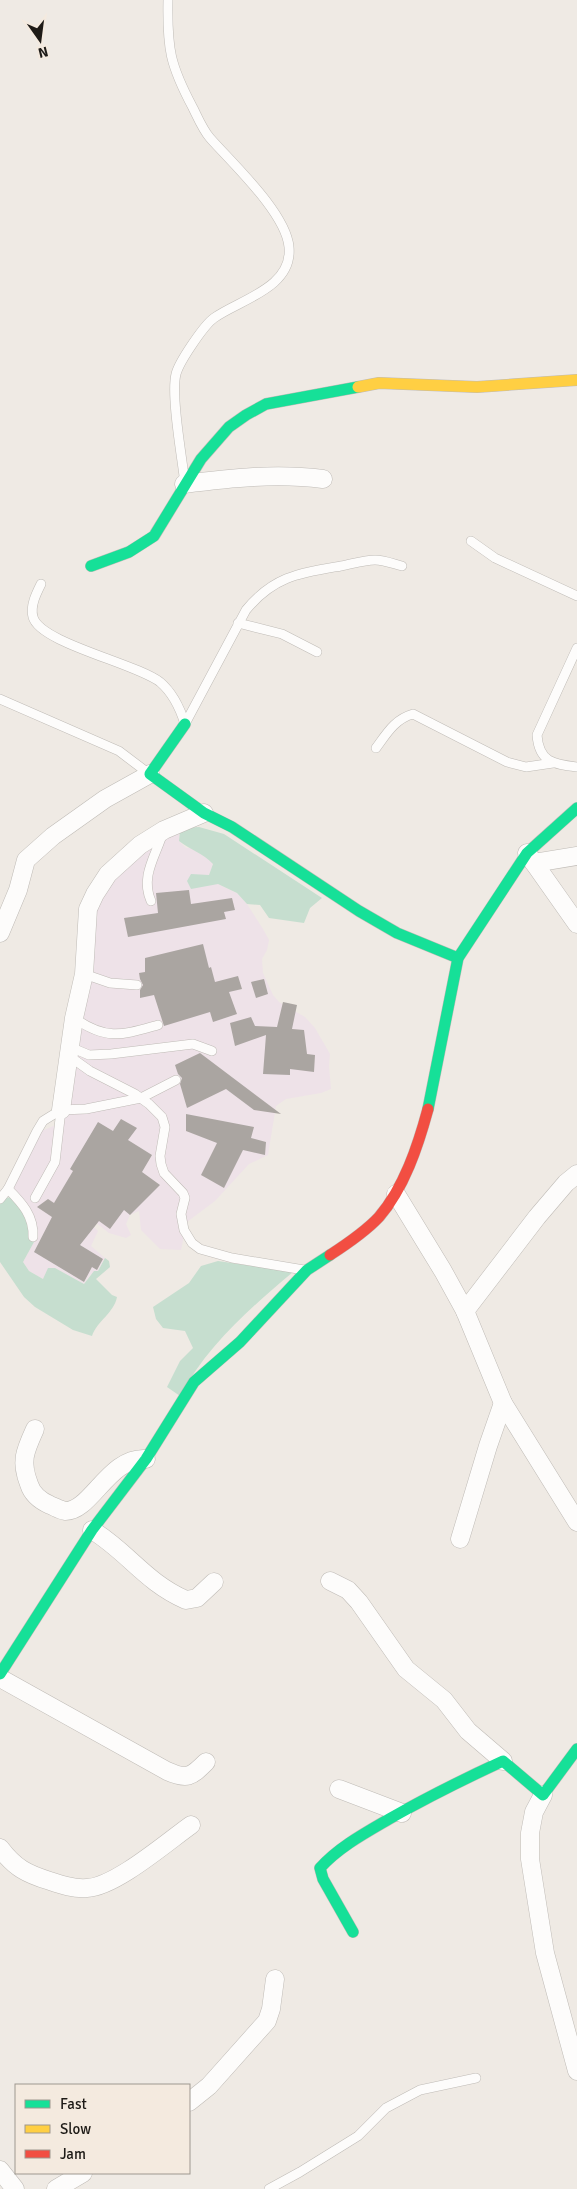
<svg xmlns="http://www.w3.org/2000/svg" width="577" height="2189" font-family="Signika,sans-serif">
<rect width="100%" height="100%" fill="#efeae4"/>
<polygon fill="#eee2e8" points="180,831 179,841 186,848 192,848 206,856 213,864 209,875 218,884 237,893 247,904 263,929 269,940 267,950 262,959 263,973 273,995 279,1002 305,1017 315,1028 330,1054 329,1066 331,1089 321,1093 286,1099 276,1106 268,1155 249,1164 215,1201 187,1222 181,1250 160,1249 141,1230 139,1211 130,1215 126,1224 131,1235 126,1238 109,1233 95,1222 93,1226 98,1231 91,1246 105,1258 98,1271 90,1275 84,1284 55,1268 43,1279 29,1271 23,1262 30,1249 11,1197 15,1182 39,1132 63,1122 89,926 100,893 147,848"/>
<g fill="#c6decf">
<path d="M199,827L224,834L322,898L310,908L304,923L269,918L260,905L247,904L237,893L218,884L191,889L187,881L191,874L209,875L213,864C203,853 190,850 179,841L180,831L182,828Z"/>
<path d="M11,1197L28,1219L29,1230L34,1242L23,1262L29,1271L43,1279L48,1268H55L84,1284L94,1271H98L105,1258L109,1261L110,1267L96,1279L112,1295L117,1297C114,1313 97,1321 92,1336L73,1330L35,1307L24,1297L0,1262V1203L6,1198Z"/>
<path d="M218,1261L293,1272C250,1308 207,1346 180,1396L167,1387L180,1361L193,1348L185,1331L163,1328L156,1319L153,1307L189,1283L201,1266Z"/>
</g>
<g fill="#aaa5a1">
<polygon points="189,890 191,904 232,898 235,910 224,912 226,919 128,937 124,918 158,913 156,893"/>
<polygon points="203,944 209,968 211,967 215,982 238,976 242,989 229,992 237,1014 213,1022 210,1012 164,1026 154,995 140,998 140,990 143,985 140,979 139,973 145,972 145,958"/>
<polygon points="264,979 268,994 256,998 251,982"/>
<polygon points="283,1002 297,1005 292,1029 304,1030 307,1054 315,1055 314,1072 290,1069 290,1075 263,1074 266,1035 235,1046 230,1023 251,1017 255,1026 277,1027"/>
<polygon points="200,1053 281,1114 254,1110 226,1089 187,1108 180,1084 182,1078 178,1074 175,1065"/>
<polygon points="186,1114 254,1127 251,1138 266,1142 265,1155 243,1150 224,1188 201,1175 217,1143 186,1131"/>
<polygon points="121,1119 137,1128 128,1140 152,1155 142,1172 160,1185 130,1215 124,1210 110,1229 99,1221 80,1245 103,1259 97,1270 92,1267 84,1282 34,1252 52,1217 37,1207 48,1199 54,1203 73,1171 70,1169 98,1122 113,1131"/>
</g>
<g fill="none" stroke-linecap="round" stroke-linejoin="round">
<defs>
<g id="lane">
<path d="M168,0C167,49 170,65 193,108C198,118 203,130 210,138C232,163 286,213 289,247C293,288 239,300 214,318C204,325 179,362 176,374C171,394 181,452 184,476"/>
<polyline points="471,541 495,558 577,596"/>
<path d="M41,584C36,594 30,606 33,617C40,643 135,663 160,682C173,693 180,708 185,724"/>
<polyline points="238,623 282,634 317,652"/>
<path d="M577,648L537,735C539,762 553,764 577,767"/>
<polyline points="0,699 119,751 148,773"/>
<path d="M185,724L246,610C274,576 300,573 341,566C352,564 364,560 375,560C384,560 394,564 402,566"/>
<path d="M376,748C387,733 395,719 413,714L507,762L526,767L553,763"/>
<path d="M151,901C140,876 156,856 163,832"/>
<polyline points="84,974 110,983 137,985"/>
<path d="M74,1018C107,1041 122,1035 158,1025"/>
<polyline points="70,1047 89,1055 111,1054 193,1044 212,1051"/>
<polyline points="69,1056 90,1071 135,1094 149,1104 162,1117 165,1127 160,1156 161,1164 164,1173 183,1193 185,1198 181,1214 184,1230 192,1243 200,1249 232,1258 304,1270"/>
<path d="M8,1189C22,1203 34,1216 33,1237"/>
<polyline points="35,1198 55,1162 61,1110"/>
<polyline points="0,1199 8,1189 37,1131 43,1121 51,1116 61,1110 86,1109 141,1098 176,1080"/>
<polyline points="269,2189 300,2172 358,2136 386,2108 420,2090 476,2078"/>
</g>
<g id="street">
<path d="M184,484C231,478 276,473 323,479"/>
<polyline points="527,853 577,924"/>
<polyline points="534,863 577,856"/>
<polyline points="0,933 18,890 26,860 53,836 105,799 150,774"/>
<polyline points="61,1110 74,1018 84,974 88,909 95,894 108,874 140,845 164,830 204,813"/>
<polyline points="396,1194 443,1271 465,1311 503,1403 577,1522"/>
<polyline points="465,1311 537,1217 566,1183 577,1174"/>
<path d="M35,1429C25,1451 20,1461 29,1484C32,1494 41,1501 50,1505C55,1507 60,1510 65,1511C91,1512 109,1456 146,1459"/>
<path d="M92,1530C128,1552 145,1582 186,1600L197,1598L214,1582"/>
<polyline points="460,1539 488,1446 503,1403"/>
<polyline points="330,1581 348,1590 359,1602 406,1669 444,1700 468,1731 503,1761"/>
<path d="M0,1678L167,1771C187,1780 191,1777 206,1762"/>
<polyline points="339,1789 402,1813"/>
<polyline points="543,1795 534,1812 530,1833 530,1859 545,1953 577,2071"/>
<path d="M0,1848C15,1868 27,1874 50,1881C62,1885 74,1889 87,1888C115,1887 167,1842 191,1825"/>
<polyline points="189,2102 209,2086 267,2021 271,2009 275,1979"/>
<polyline points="0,2170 15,2189"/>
<polyline points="56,2189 83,2173"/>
</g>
<g id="fast">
<polyline points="91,566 129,552 154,536 201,459 229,427 246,415 266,404 358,387"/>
<polyline points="185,724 150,774 204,813 232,827 359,911 397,933 458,958"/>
<polyline points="428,1109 458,958 527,853 577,808"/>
<polyline points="0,1674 92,1530 146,1459 194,1382 240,1342 307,1270 330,1255"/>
<path d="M353,1932L323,1879L320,1868C339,1847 365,1833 389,1819C426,1798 464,1779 503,1761L543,1795L577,1749"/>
</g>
<polyline id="slow" points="358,387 379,383 477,387 577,380"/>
<path id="jam" d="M330,1255C347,1244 365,1232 379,1217C404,1188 418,1146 428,1109"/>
</defs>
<use href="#lane" stroke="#bfbbb6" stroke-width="10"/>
<use href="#street" stroke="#bfbbb6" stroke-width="19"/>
<use href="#fast" stroke="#bfbbb6" stroke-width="12"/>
<use href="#slow" stroke="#bfbbb6" stroke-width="12"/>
<use href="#jam" stroke="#bfbbb6" stroke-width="12"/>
<use href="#lane" stroke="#fdfcfb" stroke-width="9"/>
<use href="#street" stroke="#fdfcfb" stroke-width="18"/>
<use href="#fast" stroke="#16e098" stroke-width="11"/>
<use href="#slow" stroke="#ffcf43" stroke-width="11"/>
<use href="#jam" stroke="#f24e42" stroke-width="11"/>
</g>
<rect x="15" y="2084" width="175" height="90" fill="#f4eadf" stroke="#9e978f"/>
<rect x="25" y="2100" width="25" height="8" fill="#16e098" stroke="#9e978f"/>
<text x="60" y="2109" font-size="15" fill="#1e1b17">Fast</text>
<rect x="25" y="2125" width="25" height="8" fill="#ffcf43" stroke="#9e978f"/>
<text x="60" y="2134" font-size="15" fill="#1e1b17">Slow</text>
<rect x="25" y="2150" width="25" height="8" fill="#f24e42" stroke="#9e978f"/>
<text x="60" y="2159" font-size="15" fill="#1e1b17">Jam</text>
<g transform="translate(40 40) rotate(166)" stroke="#f4eadf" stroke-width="4" paint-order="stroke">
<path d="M0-4L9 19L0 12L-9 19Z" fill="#1e1b17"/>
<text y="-8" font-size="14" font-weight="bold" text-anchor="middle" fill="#1e1b17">N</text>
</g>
</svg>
